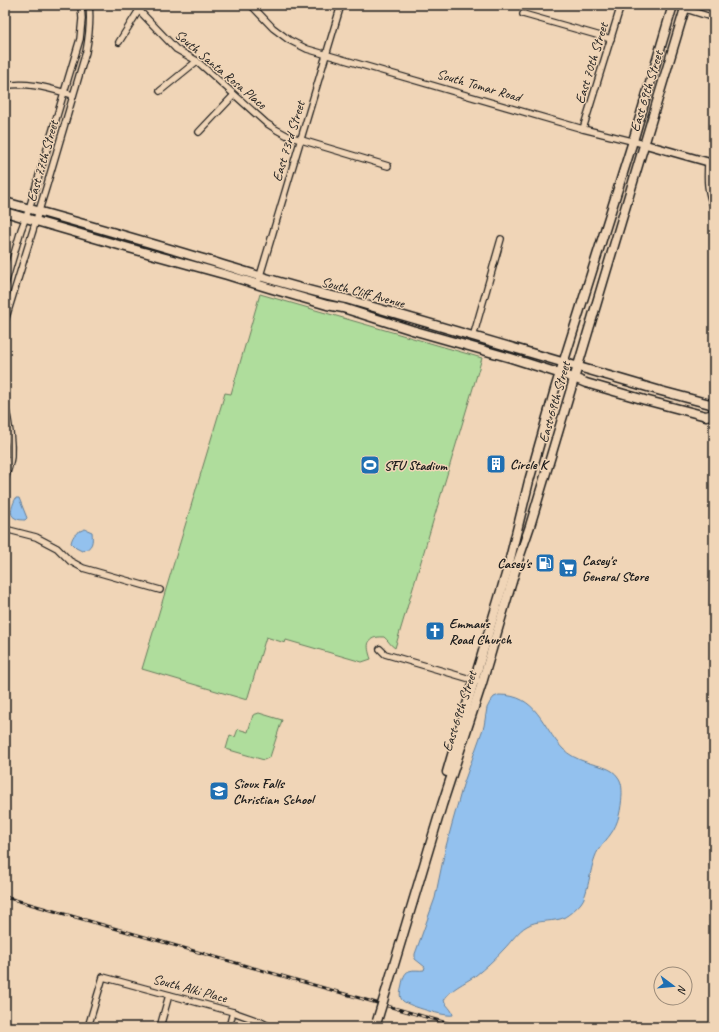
<svg xmlns="http://www.w3.org/2000/svg" width="719" height="1032" font-family="Caveat,sans-serif">
<rect width="100%" height="100%" fill="#f0d5b7"/>
<filter id="ink" filterUnits="userSpaceOnUse"><feTurbulence type="fractalNoise" baseFrequency=".025" numOctaves="2"/><feDisplacementMap in="SourceGraphic" scale="8" xChannelSelector="R" yChannelSelector="G"/><feConvolveMatrix kernelMatrix="1 2 1 2 8 2 1 2 1" color-interpolation-filters="sRGB"/></filter>
<g filter="url(#ink)">
<g fill="#afdd9c" stroke="#667c5c">
<path d="M260,294L482,358L395,648C391,646 388,640 384,637C366,636 366,645 371,659L362,662L286,640L285,643L266,637L247,700L142,669L225,393L231,394Z"/>
<polygon points="259,713 282,720 270,757 264,760 226,749 230,735 235,737 238,729 248,732 253,715"/>
</g>
<g fill="#93c1ee" stroke="#637f9a">
<path d="M16,498H19L27,518L25,520C22,520 18,520 15,518C8,515 13,503 16,498Z"/>
<path d="M85,529L92,532C93,542 93,548 82,551L76,548L71,543C73,534 77,532 85,529Z"/>
<path d="M499,695C538,695 541,726 563,749C569,755 577,759 586,762C597,766 612,767 618,777C622,782 622,789 622,795C621,809 619,823 610,835C605,842 598,848 595,857C590,869 588,895 581,903C577,908 566,918 560,919C549,922 537,920 527,926C518,931 511,942 504,949C495,959 485,968 475,976C465,983 450,989 444,1000C446,1006 452,1009 453,1015C446,1017 409,1006 403,1001C398,997 401,989 402,984C403,979 404,973 409,971C414,969 420,971 424,970L425,967L415,959V954L435,898L445,850L452,824L463,785L484,726L487,708L490,702L494,697Z"/>
</g>
<g fill="none" stroke-linecap="round" stroke-linejoin="round">
<defs>
<g id="minor">
<polyline points="134,5 176,49 197,61 266,123 277,130 288,136 388,166"/>
<polyline points="251,5 273,28 289,40 307,49 583,129 644,144"/>
<polyline points="673,5 714,18"/>
<polyline points="523,14 611,39"/>
<polyline points="119,42 139,10"/>
<path d="M5,86C28,81 51,89 73,95"/>
<polyline points="160,91 197,61"/>
<polyline points="583,129 621,5"/>
<polyline points="199,132 234,95"/>
<path d="M708,162C707,181 707,191 714,208"/>
<polyline points="259,279 341,5"/>
<polyline points="5,285 21,230 29,209 80,39 82,19 81,5"/>
<path d="M5,321L46,188L86,52C89,36 91,21 89,5"/>
<polyline points="473,337 501,239"/>
<path d="M5,406C9,422 12,440 11,457C10,465 7,472 5,479"/>
<polyline points="5,529 36,537 57,548 70,561 83,568 160,590"/>
<polyline points="380,649 385,654 477,681"/>
<polyline points="88,1027 103,977 233,1012 261,1022 270,1027"/>
<polyline points="160,1027 169,995"/>
<polyline points="229,1027 233,1012"/>
</g>
<polyline id="tertiary" points="644,144 708,162 714,163"/>
<g id="secondary">
<path d="M5,202C70,220 135,238 200,258C248,272 296,289 346,299L661,391L710,404L714,407"/>
<polyline points="5,212 129,248 227,275 269,288 327,305 343,308 412,330 511,358 574,378 586,383 645,400 706,416 714,414"/>
<polyline points="447,772 454,748 507,571 529,481 555,389 633,141 673,5"/>
<polyline points="387,988 442,805 482,683 518,561 530,526 686,5"/>
</g>
</defs>
<use href="#minor" stroke="#1c1c1c" stroke-width="8"/>
<use href="#tertiary" stroke="#1c1c1c" stroke-width="10"/>
<use href="#secondary" stroke="#1c1c1c" stroke-width="11"/>
<use href="#minor" stroke="#f0d5b7" stroke-width="5.5"/>
<use href="#tertiary" stroke="#f0d5b7" stroke-width="7"/>
<use href="#secondary" stroke="#f0d5b7" stroke-width="8"/>
<defs>
<polyline id="rail" points="5,897 461,1027"/>
</defs>
<use href="#rail" stroke="#1c1c1c" stroke-width="3"/>
<use href="#rail" stroke="#f0d5b7" stroke-width="1.5" stroke-dasharray="4.5" stroke-linecap="butt"/>
<defs>
<polyline id="secondary-bridge" points="377,1021 387,988"/>
</defs>
<use href="#secondary-bridge" stroke="#1c1c1c" stroke-width="11" stroke-linecap="butt"/>
<use href="#secondary-bridge" stroke="#f0d5b7" stroke-width="8"/>
</g>
</g>
<defs>
<symbol id="building-square" viewBox="-11 -11 22 22"><rect x="-9" y="-9" width="18" height="18" rx="4" fill="#1f6fb2" stroke="#f0d5b7"/><path d="M-4-6H4V6H1V3H-1V6H-4ZM-2.5-4.3h1.7v1.8h-1.7ZM.8-4.3h1.7v1.8H.8ZM-2.5-1h1.7V.8h-1.7ZM.8-1h1.7V.8H.8Z" fill="#fff"/></symbol>
<symbol id="stadium-square" viewBox="-11 -11 22 22"><rect x="-9" y="-9" width="18" height="18" rx="4" fill="#1f6fb2" stroke="#f0d5b7"/><path d="M0-5a6.5 5 0 1 0 0 10a6.5 5 0 1 0 0-10ZM-3.5-1.8h7v3.6h-7Z" fill="#fff"/></symbol>
<symbol id="fuel-square" viewBox="-11 -11 22 22"><rect x="-9" y="-9" width="18" height="18" rx="4" fill="#1f6fb2" stroke="#f0d5b7"/><path d="M-5.5-6h7V0h2V4h1.3V-2.5L3-4.5l.8-.8L6-3V5H2.5V1h-1V6h-7ZM-4.2-4.7v3.2H.2V-4.7Z" fill="#fff"/></symbol>
<symbol id="supermarket-square" viewBox="-11 -11 22 22"><rect x="-9" y="-9" width="18" height="18" rx="4" fill="#1f6fb2" stroke="#f0d5b7"/><path d="M-6-5.5h2.5l.6 2H6L4.5 2H-2.5L-4.4-4H-6ZM-1.5 3.2a1.3 1.3 0 1 0 .1 0ZM3 3.2a1.3 1.3 0 1 0 .1 0Z" fill="#fff"/></symbol>
<symbol id="church-square" viewBox="-11 -11 22 22"><rect x="-9" y="-9" width="18" height="18" rx="4" fill="#1f6fb2" stroke="#f0d5b7"/><path d="M-1.2-6h2.4v3.5h3.3v2.4h-3.3V6h-2.4V-.1h-3.3v-2.4h3.3Z" fill="#fff"/></symbol>
<symbol id="school-square" viewBox="-11 -11 22 22"><rect x="-9" y="-9" width="18" height="18" rx="4" fill="#1f6fb2" stroke="#f0d5b7"/><path d="M0-5L7-2L0 1L-7-2ZM-4 1L0 2.5L4 1V4Q0 6-4 4Z" fill="#fff"/></symbol>
</defs>
<g fill-rule="evenodd">
<use href="#building-square" x="485" y="453" width="22" height="22"/>
<use href="#stadium-square" x="359" y="454" width="22" height="22"/>
<use href="#fuel-square" x="534" y="552" width="22" height="22"/>
<use href="#supermarket-square" x="557" y="557" width="22" height="22"/>
<use href="#church-square" x="424" y="620" width="22" height="22"/>
<use href="#school-square" x="208" y="780" width="22" height="22"/>
</g>
<g text-anchor="middle" stroke-width="3" stroke-linejoin="round" paint-order="stroke">
<g font-size="14" fill="#1c1c1c" stroke="#f0d5b7">
<text transform="translate(591 63) rotate(-73)" y="5">East 70th Street</text>
<text transform="translate(221 69) rotate(40)" y="5">South Santa Rosa Place</text>
<text transform="translate(479 85) rotate(16)" y="5">South Tomar Road</text>
<text transform="translate(646 91) rotate(-73)" y="5">East 69th Street</text>
<text transform="translate(288 141) rotate(-73)" y="5">East 73rd Street</text>
<text transform="translate(42 161) rotate(-74)" y="5">East 77th Street</text>
<text transform="translate(363 292) rotate(15)" y="5">South Cliff Avenue</text>
<text transform="translate(554 402) rotate(-74)" y="5">East 69th Street</text>
<text transform="translate(459 711) rotate(-72)" y="5">East 69th Street</text>
<text transform="translate(190 988) rotate(15)" y="5">South Alki Place</text>
</g>
<g font-size="14" font-weight="bold" fill="#1c1c1c" stroke="#f0d5b7" text-anchor="start">
<text x="510" y="469">Circle K</text>
<text x="384" y="470">SFU Stadium</text>
<text x="582" y="565">Casey's<tspan x="582" dy="16">General Store</tspan></text>
<text x="531" y="568" text-anchor="end">Casey's</text>
<text x="449" y="628">Emmaus<tspan x="449" dy="16">Road Church</tspan></text>
<text x="233" y="788">Sioux Falls<tspan x="233" dy="16">Christian School</tspan></text>
</g>
</g>
<rect width="719" height="1032" fill="none" stroke="#f0d5b7" stroke-width="20"/>
<rect x="10" y="10" width="699" height="1012" fill="none" stroke="#1c1c1c" stroke-width="1.5" filter="url(#ink)"/>
<g transform="translate(673 986) rotate(106)"><circle r="19" fill="#f0d5b7" stroke="#9b8b79"/>
<path d="M0-3L7 15L0 10L-7 15Z" fill="#1f6fb2"/>
<text y="-6" font-size="11" font-weight="bold" text-anchor="middle" fill="#1c1c1c">N</text>
</g>
</svg>
